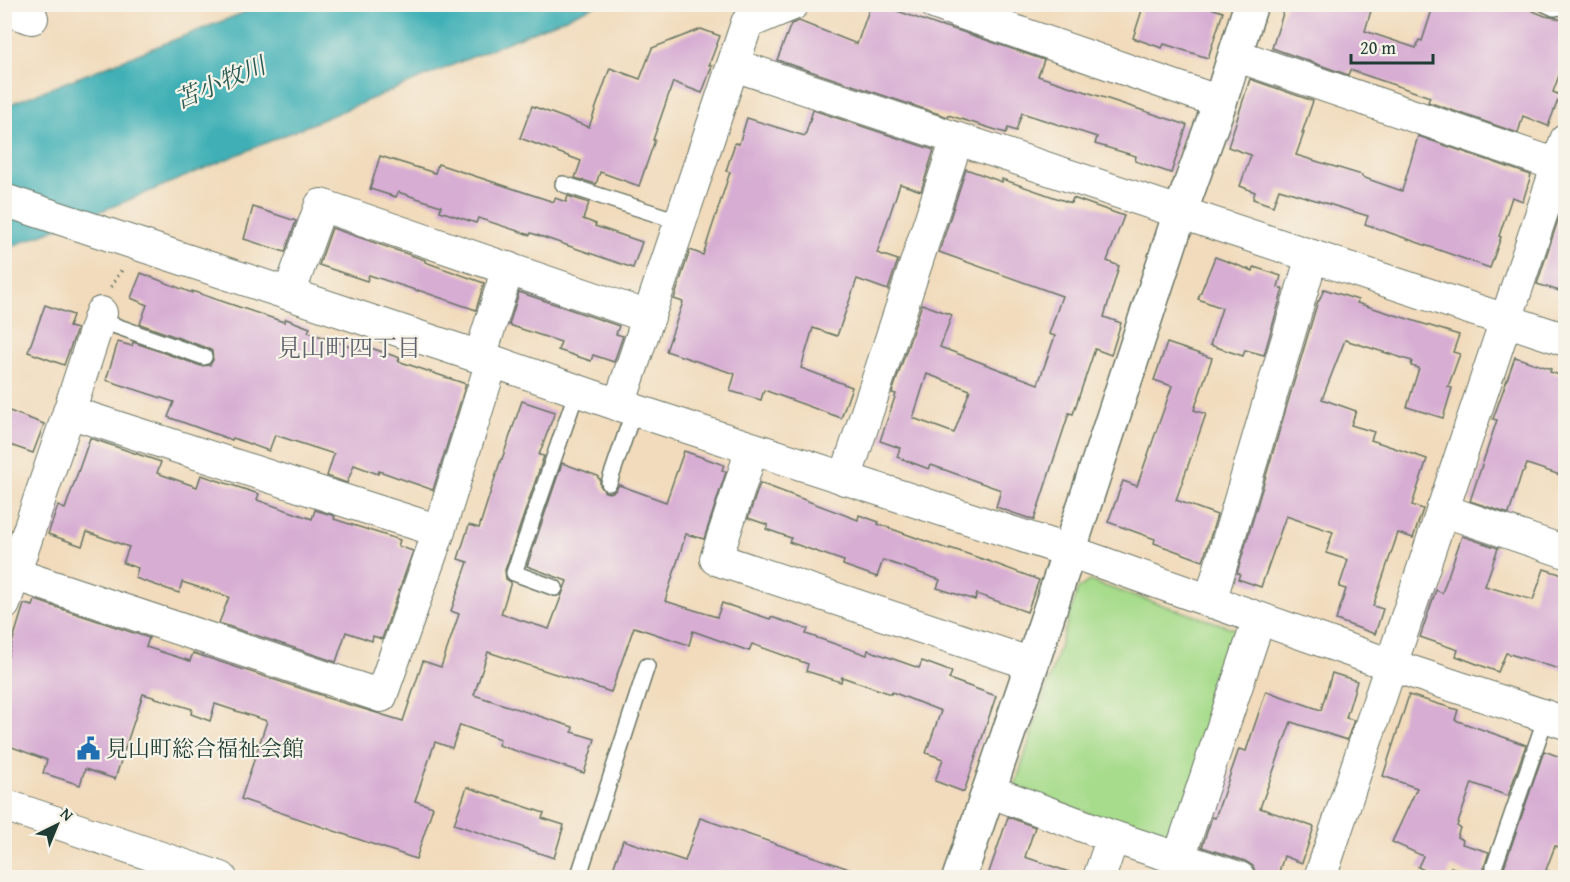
<svg xmlns="http://www.w3.org/2000/svg" width="1570" height="882" font-family="'Gentium Book Plus','Noto Serif JP',serif">
<rect width="100%" height="100%" fill="#f7f3e8"/>
<filter id="ink" filterUnits="userSpaceOnUse"><feTurbulence type="fractalNoise" baseFrequency=".0167" numOctaves="2"/><feDisplacementMap in="SourceGraphic" scale="12" xChannelSelector="R" yChannelSelector="G"/><feConvolveMatrix kernelMatrix="1 2 1 2 8 2 1 2 1" color-interpolation-filters="sRGB"/></filter>
<filter id="wash" filterUnits="userSpaceOnUse"><feTurbulence type="fractalNoise" baseFrequency=".008" numOctaves="4" result="noise"/><feDisplacementMap in="SourceGraphic" scale="24" xChannelSelector="R" yChannelSelector="G"/><feGaussianBlur stdDeviation="1.35" result="paint"/><feColorMatrix in="noise" values="0 0 0 0 0 0 0 0 0 0 0 0 0 0 0 0 0 1.4 0 .05"/><feComposite in="paint" operator="in"/></filter>
<g filter="url(#wash)">
<rect width="100%" height="100%" fill="#f1dbbc"/>
<polygon fill="#a7dc8c" stroke="#638c60" stroke-width="1.5" points="1089,581 1245,632 1174,845 1015,786 1078,589"/>
<polygon fill="#3fb0b6" stroke="#2f7675" stroke-width="1.5" points="263,5 597,5 124,202 5,249 5,106"/>
<g id="blocks">
<g fill="#d7add3" fill-rule="evenodd">
<polygon points="871,4 878,4 942,27 942,26 960,31 1044,60 1038,76 1187,125 1171,173 1135,161 1136,156 1095,144 1097,137 1022,113 1016,131 1008,128 1006,133 948,115 948,117 777,60 791,24 799,21 857,44"/>
<polygon points="1144,4 1198,4 1223,12 1208,58 1164,44 1162,48 1133,38"/>
<polygon points="1286,4 1373,4 1365,31 1416,48 1419,40 1422,41 1434,4 1516,4 1545,16 1556,18 1566,21 1566,56 1553,92 1560,95 1548,126 1523,116 1518,133 1428,102 1430,97 1350,70 1348,75 1272,48"/>
<polygon points="701,29 720,36 709,65 712,66 702,93 673,82 653,140 655,140 639,186 600,172 596,184 575,178 581,161 520,138 532,106 589,127 610,68 640,79 652,48"/>
<polygon points="1250,79 1313,101 1302,133 1304,133 1296,155 1362,175 1362,177 1402,191 1418,136 1531,175 1523,201 1512,197 1499,236 1501,237 1490,268 1365,224 1368,216 1279,189 1273,206 1253,199 1255,192 1240,186 1251,155 1228,147"/>
<polygon points="813,110 934,150 921,191 900,184 877,253 898,260 888,290 857,279 837,336 813,328 801,368 852,387 841,418 764,390 761,400 730,391 735,374 666,351 683,302 674,299 690,250 703,255 730,172 726,171 735,143 739,144 747,118 805,136"/>
<polygon points="380,156 435,173 438,164 554,202 555,198 566,202 568,196 589,203 583,219 596,224 595,226 642,242 633,268 531,233 530,235 478,218 476,223 440,211 441,206 398,192 396,197 370,189"/>
<path d="M966,169L1002,182V179L1071,203L1073,198L1124,216L1107,261L1119,266L1104,317L1121,323L1111,355L1095,349L1073,414L1069,413L1034,520L996,507L1001,490L931,465L929,469L897,457L900,448L880,441L896,394L892,393L922,304L952,315L940,347L1038,384L1055,336L1049,334L1062,296L939,252ZM927,374L970,390L954,433L913,418Z"/>
<polygon points="253,207 296,221 285,252 244,239"/>
<polygon points="1561,211 1566,212 1566,293 1537,284"/>
<polygon points="332,228 425,260 425,262 484,283 476,310 418,290 418,291 369,275 367,281 319,265"/>
<polygon points="1215,257 1253,271 1254,267 1281,276 1278,287 1283,289 1264,355 1245,350 1243,356 1210,345 1222,308 1198,299"/>
<polygon points="141,273 192,293 192,291 242,308 284,322 286,319 310,328 308,332 363,351 365,346 400,358 398,361 466,384 433,490 379,471 378,474 354,465 347,483 327,476 334,454 275,435 269,451 233,438 232,440 168,417 174,402 106,380 118,342 132,346 133,342 201,366 210,365 213,360 212,351 207,348 140,324 147,305 131,298"/>
<polygon points="1324,289 1358,300 1357,303 1459,335 1453,352 1460,354 1448,387 1452,388 1443,418 1407,407 1419,368 1411,366 1412,361 1345,340 1322,399 1356,411 1351,425 1374,432 1371,440 1427,459 1412,505 1423,509 1413,538 1398,533 1373,606 1383,609 1375,634 1336,620 1346,589 1339,587 1348,560 1326,553 1333,532 1286,516 1261,587 1238,579 1240,574 1237,573 1318,301 1319,301"/>
<polygon points="519,292 619,326 616,334 623,336 614,362 593,355 591,361 558,350 561,342 509,325"/>
<polygon points="45,305 73,315 69,327 77,329 64,365 28,352"/>
<polygon points="1167,343 1212,358 1194,410 1206,414 1176,500 1217,515 1203,561 1154,543 1155,539 1108,522 1123,481 1137,486 1172,386 1154,380"/>
<polygon points="1515,357 1551,369 1550,372 1566,377 1566,477 1527,464 1524,472 1522,472 1509,514 1470,501 1497,420 1493,419"/>
<polygon points="522,401 555,412 539,455 544,456 505,570 506,579 511,582 501,614 549,629 567,581 527,566 562,463 598,476 598,478 600,479 600,485 605,492 610,493 615,491 619,485 666,502 684,451 724,465 722,470 726,472 704,539 686,534 665,601 717,617 722,603 770,619 771,617 808,629 806,634 867,655 868,650 919,668 922,661 952,672 949,679 996,696 964,792 935,781 943,759 926,753 941,711 892,692 891,694 842,677 841,682 806,671 808,664 752,644 749,651 693,631 689,645 634,627 611,692 488,652 474,695 573,727 572,732 595,739 584,773 498,745 500,739 460,725 452,748 435,742 415,801 433,807 416,859 241,799 267,721 215,704 210,721 191,714 192,709 143,694 115,779 85,769 80,785 43,773 47,760 4,744 4,669 24,604 33,606 35,600 149,638 146,647 190,661 193,653 324,696 324,697 403,721 423,661 441,667 459,614 451,611 468,562 458,559 469,525 479,528 501,459 502,459"/>
<polygon points="4,409 44,424 33,453 4,443"/>
<polygon points="90,438 161,462 157,473 197,487 201,475 259,494 257,500 312,519 315,510 335,516 334,519 400,540 398,546 413,551 382,639 373,636 372,641 346,632 336,662 219,623 229,597 182,582 179,593 135,578 138,568 123,563 129,547 87,532 82,546 48,534 58,506 65,509"/>
<polygon points="760,483 858,520 859,515 879,522 878,524 950,550 950,548 988,561 1039,580 1027,612 977,594 975,600 937,588 940,580 883,560 877,577 843,565 844,561 789,542 791,538 766,529 768,525 748,518"/>
<polygon points="1462,536 1498,548 1485,586 1533,600 1544,569 1566,576 1566,671 1506,653 1498,672 1456,656 1458,650 1420,637 1436,590 1442,593"/>
<polygon points="1332,673 1357,681 1346,718 1354,720 1347,740 1291,722 1260,808 1314,827 1302,863 1284,856 1277,878 1257,878 1256,874 1253,866 1245,861 1202,847 1212,817 1215,818 1239,749 1246,751 1266,691 1321,710"/>
<polygon points="1409,695 1458,710 1455,720 1526,745 1508,796 1472,783 1457,826 1460,828 1457,837 1463,840 1462,844 1489,852 1484,868 1486,873 1490,876 1496,876 1501,874 1503,870 1544,751 1566,759 1566,849 1555,846 1546,870 1553,873 1552,878 1481,878 1451,867 1446,878 1440,878 1418,867 1423,856 1392,842 1417,788 1383,776"/>
<polygon points="467,787 544,813 542,818 564,825 554,858 454,824"/>
<polygon points="1008,817 1035,827 1025,857 1075,874 1075,878 987,878"/>
<polygon points="700,818 864,874 864,878 610,878 623,840 685,861"/>
</g>
</g>
</g>
<g filter="url(#ink)">
<use href="#blocks" fill-opacity="0" stroke="#687464" stroke-width="1.5"/>
<g fill="none" stroke-linecap="round" stroke-linejoin="round">
<defs>
<g id="lane">
<polyline points="1545,4 1554,8 1566,6"/>
<polyline points="563,184 681,222"/>
<polyline points="99,320 204,357"/>
<polyline points="609,483 634,410"/>
<polyline points="555,588 514,573 577,391"/>
<polyline points="1494,867 1546,717"/>
<polyline points="578,878 647,666"/>
</g>
<g id="street">
<polyline points="936,4 1220,102"/>
<polyline points="4,9 32,18"/>
<polyline points="1235,55 1566,168"/>
<polyline points="734,65 1566,340"/>
<polyline points="4,200 492,361 619,405 1069,551 1391,665 1566,723"/>
<polyline points="289,294 321,205 649,317"/>
<polyline points="480,357 508,268"/>
<polyline points="619,405 747,23 793,4"/>
<polyline points="69,412 439,531"/>
<polyline points="752,449 716,559 1032,664"/>
<polyline points="845,479 957,139"/>
<polyline points="1442,510 1566,552"/>
<polyline points="14,574 381,696 439,531 492,361"/>
<polyline points="1210,602 1312,256"/>
<polyline points="4,604 69,412 101,313"/>
<polyline points="989,791 1113,837 1239,878"/>
<polyline points="4,805 221,878"/>
<polyline points="1179,858 1259,619"/>
<polyline points="1099,878 1113,837"/>
<polyline points="1320,878 1566,140"/>
</g>
<polyline id="secondary" points="959,878 1032,664 1180,213 1220,102 1251,4"/>
</defs>
<use href="#lane" stroke="#687464" stroke-width="18"/>
<use href="#street" stroke="#687464" stroke-width="34"/>
<use href="#secondary" stroke="#687464" stroke-width="36"/>
<polyline stroke="#687464" stroke-width="4" stroke-dasharray="1.5 4.5" stroke-linecap="butt" points="111,287 123,268"/>
<use href="#lane" stroke="#fff" stroke-width="15"/>
<use href="#street" stroke="#fff" stroke-width="32"/>
<use href="#secondary" stroke="#fff" stroke-width="33"/>
</g>
</g>
<defs>
<symbol id="civic-bare" viewBox="-9 -9 18 18"><path d="M-.6-6.5H3V-4.5H.6V-3L4-1V1h2V6H-6V1h2V-1L-.6-3ZM-1.2 2.5V6h2.4V2.5Z" fill="#1f6fb2" stroke="#f7f3e8" stroke-width="2.5" paint-order="stroke"/></symbol>
</defs>
<g fill-rule="evenodd">
<use href="#civic-bare" x="72" y="732" width="33" height="33"/>
</g>
<g text-anchor="middle" stroke-width="4.5" stroke-linejoin="round" paint-order="stroke">
<g font-size="22" fill="#1f3d34" stroke="#f7f3e8" text-anchor="start">
<text x="106" y="756">見山町総合福祉会館</text>
</g>
<g font-size="24" font-style="italic" fill="#275a54" stroke="#f7f3e8">
<text transform="translate(220 83) rotate(-23)" y="8">苫小牧川</text>
</g>
<g font-size="24" fill="#5f646c" stroke="#f7f3e8">
<text x="349" y="356">見山町四丁目</text>
</g>
</g>
<rect width="1570" height="882" fill="none" stroke="#f7f3e8" stroke-width="24"/>
<g transform="translate(57 825) rotate(43)" stroke="#f7f3e8" stroke-width="4.5" paint-order="stroke">
<path d="M0-4.5L10 22L0 15L-10 22Z" fill="#1f3d34"/>
<text y="-9" font-size="16" font-weight="bold" text-anchor="middle" fill="#1f3d34">N</text>
</g>
<path d="M1351 54v9h82v-9" fill="none" stroke="#1f3d34" stroke-width="3"/>
<text x="1360" y="54" font-size="18" fill="#1f3d34" stroke="#f7f3e8" stroke-width="4.5" paint-order="stroke">20 m</text>
</svg>
